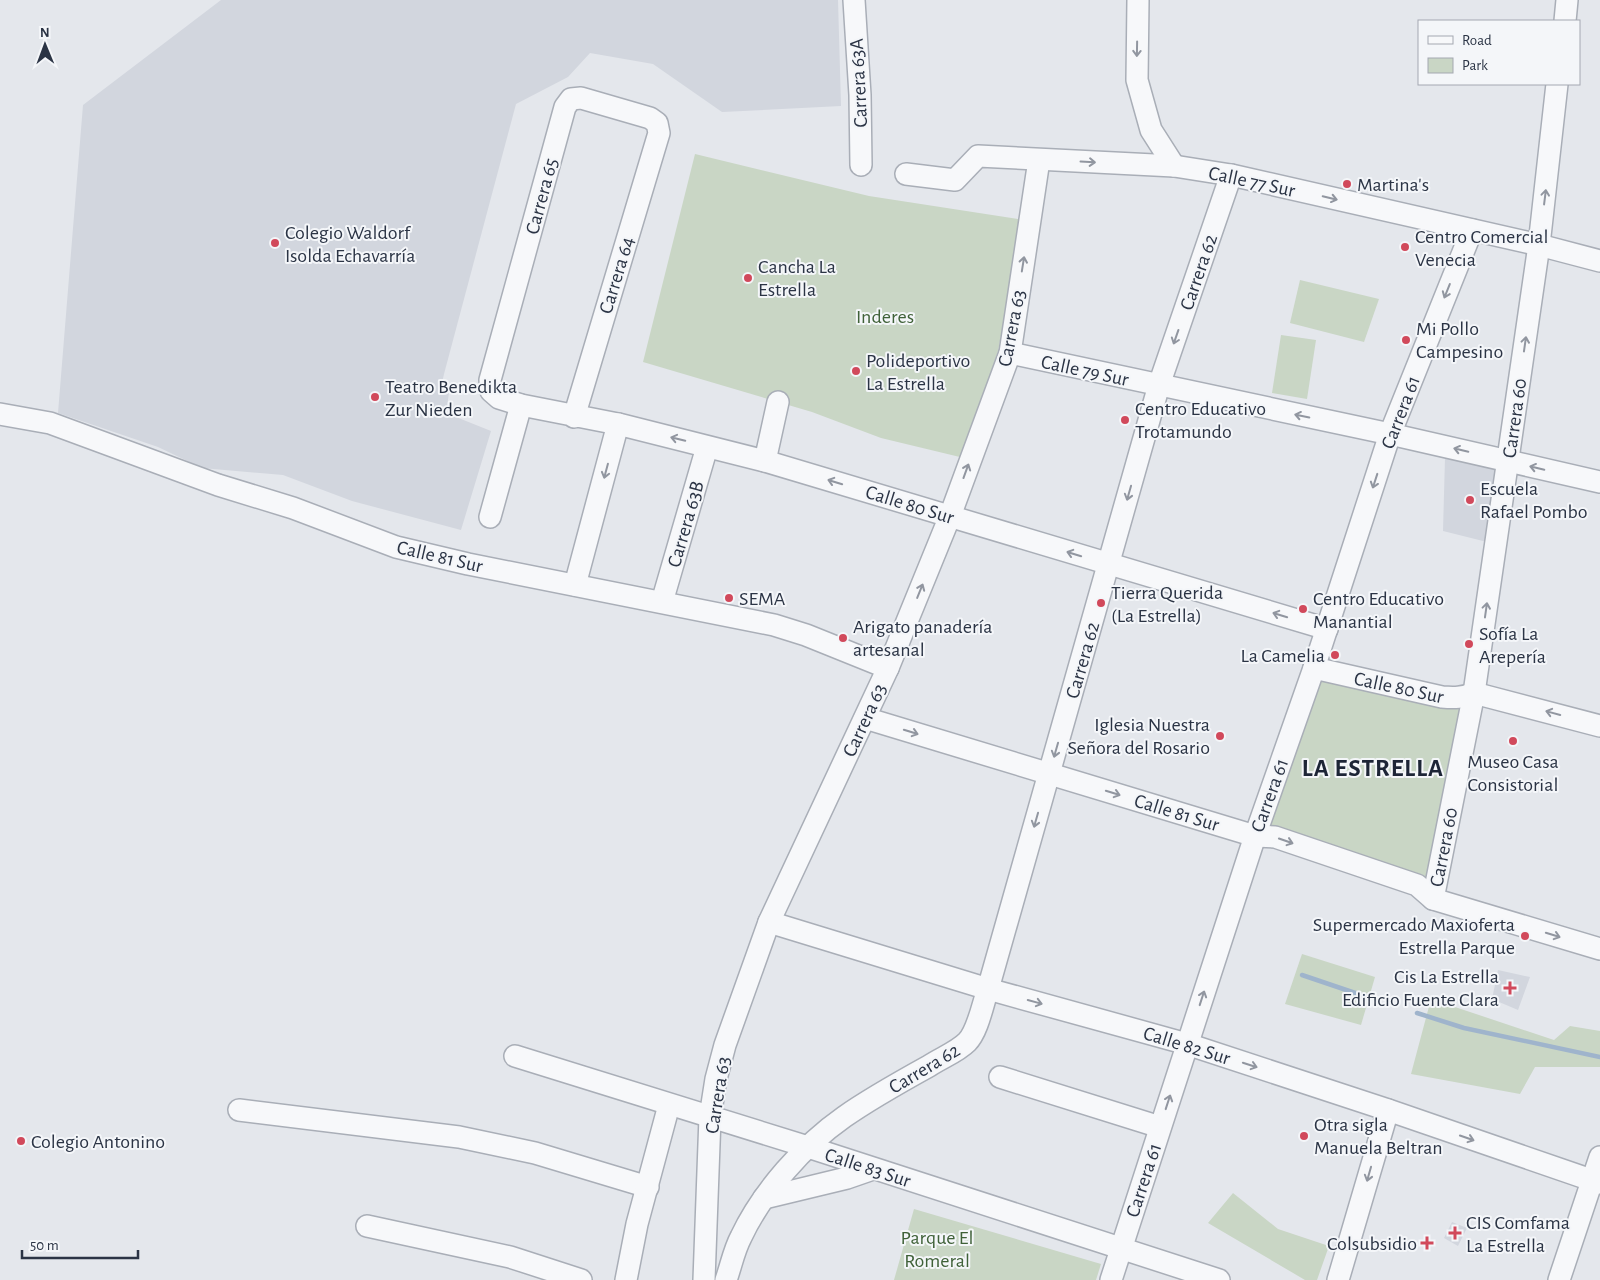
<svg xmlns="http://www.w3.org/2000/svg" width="1600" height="1280" font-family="'Alegreya Sans',sans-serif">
<rect width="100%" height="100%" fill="#e4e7ec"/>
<g fill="#d2d6de">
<polygon points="221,0 838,0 841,106 722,112 653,64 590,53 568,77 516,104 444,374 442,383 450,386 446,413 491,431 461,530 352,501 283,475 202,468 158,447 58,413 83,105"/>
<polygon points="1445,458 1501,469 1491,543 1443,531"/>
<polygon points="1498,970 1530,977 1518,1010 1492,999"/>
<polygon points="1452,1222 1467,1228 1458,1246 1444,1238"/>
</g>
<g fill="#c9d6c5">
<polygon points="695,154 869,196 1024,220 998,351 964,458 881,438 812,412 643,362"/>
<polygon points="1300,280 1379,299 1364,342 1290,323"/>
<polygon points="1281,335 1316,340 1307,399 1272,393"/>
<polygon points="1314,668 1465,697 1433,899 1266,836"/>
<polygon points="1302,954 1375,977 1361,1025 1285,1004"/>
<polygon points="1431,999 1554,1040 1570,1026 1600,1031 1600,1067 1535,1067 1520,1094 1411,1074"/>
<polygon points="1233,1193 1278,1229 1329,1246 1317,1280 1305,1280 1208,1223"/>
<polygon points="914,1209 1101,1264 1096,1280 894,1280"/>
</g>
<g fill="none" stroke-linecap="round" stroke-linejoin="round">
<g stroke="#9fb4cc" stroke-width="4.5">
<polyline points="1302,975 1370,998"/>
<polyline points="1417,1013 1464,1028 1600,1057"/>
</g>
<defs>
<g id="minor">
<polyline points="854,0 860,95 861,165"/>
<polyline points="1138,0 1137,80 1151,130 1174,166"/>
<polyline points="1565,21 1567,0"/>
<polyline points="906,174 955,180 978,156 1174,166 1231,175 1539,245 1600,261"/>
<polyline points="1010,353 1390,434 1600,482"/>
<polyline points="0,414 50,423 218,485 293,508 396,547 468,564 774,625 806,635 888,668"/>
<polyline points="574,417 659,133 657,123 650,118 581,98 571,99 565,107 490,380 491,391 499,398 521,405 618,424 765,461 1327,629"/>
<polyline points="765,461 778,402"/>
<polyline points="490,517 521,405"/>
<polyline points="575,585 618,424"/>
<polyline points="662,602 707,447"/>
<path d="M1314,668L1442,697C1454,698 1463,698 1474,693L1600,726"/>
<polyline points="865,718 1255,836 1275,837 1417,885 1433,899 1600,949"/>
<polyline points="1433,899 1474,693 1539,245 1557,84"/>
<polyline points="769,922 988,989 1187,1044 1388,1110 1600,1183"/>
<polyline points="515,1056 808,1147 1219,1280"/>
<polyline points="1000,1077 1160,1127"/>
<polyline points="239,1110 459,1137 535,1153 648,1187"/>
<polyline points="764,1198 847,1178 873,1169"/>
<polyline points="367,1226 510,1257 581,1280"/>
<polyline points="626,1280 637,1224 669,1105"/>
<polyline points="704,1280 710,1117 716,1079 725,1045 769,922 888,668 950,516 1010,353 1039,160"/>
<path d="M726,1280C731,1266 734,1250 741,1237C762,1192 804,1145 844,1117C871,1098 900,1082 929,1066C941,1058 957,1052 967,1042C978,1031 983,1003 988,989L1159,385L1231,175"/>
<polyline points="1111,1280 1255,836 1314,668 1390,434 1472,230"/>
<polyline points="1338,1280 1388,1110"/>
<polyline points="1559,1280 1600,1157"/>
</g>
</defs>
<use href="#minor" stroke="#a9aeb7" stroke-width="24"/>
<use href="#minor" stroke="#f7f8fa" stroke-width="21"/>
</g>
<defs><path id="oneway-shaft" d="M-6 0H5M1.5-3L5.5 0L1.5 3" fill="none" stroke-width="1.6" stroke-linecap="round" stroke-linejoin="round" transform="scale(1.25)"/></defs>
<g stroke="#9196a0">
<use href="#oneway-shaft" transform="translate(1137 49) rotate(91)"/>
<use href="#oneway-shaft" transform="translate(1088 162) rotate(3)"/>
<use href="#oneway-shaft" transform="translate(1545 197) rotate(-83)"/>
<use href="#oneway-shaft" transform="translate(1330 198) rotate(13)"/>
<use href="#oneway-shaft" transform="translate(1023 264) rotate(-81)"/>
<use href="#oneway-shaft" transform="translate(1447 291) rotate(112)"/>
<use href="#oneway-shaft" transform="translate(1176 337) rotate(109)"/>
<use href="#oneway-shaft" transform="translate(1525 344) rotate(-82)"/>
<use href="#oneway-shaft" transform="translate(1302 416) rotate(-168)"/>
<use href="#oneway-shaft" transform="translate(678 439) rotate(-166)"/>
<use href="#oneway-shaft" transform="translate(1461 450) rotate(-167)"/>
<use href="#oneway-shaft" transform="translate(1537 468) rotate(-167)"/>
<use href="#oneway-shaft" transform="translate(606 471) rotate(105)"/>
<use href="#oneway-shaft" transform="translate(966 471) rotate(-70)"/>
<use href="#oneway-shaft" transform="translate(1375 481) rotate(108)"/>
<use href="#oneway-shaft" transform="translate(835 482) rotate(-163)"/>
<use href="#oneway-shaft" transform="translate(1129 493) rotate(106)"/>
<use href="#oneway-shaft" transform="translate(1074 554) rotate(-163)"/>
<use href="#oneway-shaft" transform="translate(920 591) rotate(-68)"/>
<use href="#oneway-shaft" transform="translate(1486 610) rotate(-82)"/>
<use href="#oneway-shaft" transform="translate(1280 615) rotate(-163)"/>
<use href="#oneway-shaft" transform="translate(1553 713) rotate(-165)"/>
<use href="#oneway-shaft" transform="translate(911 732) rotate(17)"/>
<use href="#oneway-shaft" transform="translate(1056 750) rotate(106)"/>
<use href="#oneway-shaft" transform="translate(1113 793) rotate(17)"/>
<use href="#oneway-shaft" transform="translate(1036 820) rotate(106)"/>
<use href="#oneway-shaft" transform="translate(1286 841) rotate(19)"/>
<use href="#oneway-shaft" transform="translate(1553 935) rotate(17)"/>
<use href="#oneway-shaft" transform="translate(1202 998) rotate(-72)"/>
<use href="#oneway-shaft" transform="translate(1035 1002) rotate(15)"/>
<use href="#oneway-shaft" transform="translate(1250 1065) rotate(18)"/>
<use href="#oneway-shaft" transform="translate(1168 1102) rotate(-72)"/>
<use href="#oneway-shaft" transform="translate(1467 1138) rotate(19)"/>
<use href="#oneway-shaft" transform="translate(1369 1174) rotate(106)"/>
</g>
<g fill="#d1495b" stroke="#f4f6f9" stroke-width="2">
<circle cx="1347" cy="184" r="5"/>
<circle cx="275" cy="243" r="5"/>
<circle cx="1405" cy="247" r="5"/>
<circle cx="748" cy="278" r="5"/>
<circle cx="1406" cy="340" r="5"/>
<circle cx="856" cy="371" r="5"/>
<circle cx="375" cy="397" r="5"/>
<circle cx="1125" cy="420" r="5"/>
<circle cx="1470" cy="500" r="5"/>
<circle cx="729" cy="598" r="5"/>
<circle cx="1101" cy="603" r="5"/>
<circle cx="1303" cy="609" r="5"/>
<circle cx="843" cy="638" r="5"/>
<circle cx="1469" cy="644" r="5"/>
<circle cx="1335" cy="655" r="5"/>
<circle cx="1220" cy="736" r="5"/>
<circle cx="1513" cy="741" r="5"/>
<circle cx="1525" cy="936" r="5"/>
<path d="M1507.5 980.5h5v5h5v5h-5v5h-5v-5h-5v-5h5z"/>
<circle cx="1304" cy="1136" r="5"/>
<circle cx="21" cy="1141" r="5"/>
<path d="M1452.5 1225.5h5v5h5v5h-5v5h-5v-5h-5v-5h5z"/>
<path d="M1424.5 1235.5h5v5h5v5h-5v5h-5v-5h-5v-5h5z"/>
</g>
<g text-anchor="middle" stroke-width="4" stroke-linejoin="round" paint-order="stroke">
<g font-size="20" fill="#2b3445" stroke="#f4f6f9">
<text transform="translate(858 83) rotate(-93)" y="7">Carrera 63A</text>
<text transform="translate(1252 181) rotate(12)" y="7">Calle 77 Sur</text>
<text transform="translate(541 196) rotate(-75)" y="7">Carrera 65</text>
<text transform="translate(1198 272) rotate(-71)" y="7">Carrera 62</text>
<text transform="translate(616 275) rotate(-73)" y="7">Carrera 64</text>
<text transform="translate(1011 328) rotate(-79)" y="7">Carrera 63</text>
<text transform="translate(1085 370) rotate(12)" y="7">Calle 79 Sur</text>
<text transform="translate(1400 412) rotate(-69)" y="7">Carrera 61</text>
<text transform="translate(1514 418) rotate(-82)" y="7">Carrera 60</text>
<text transform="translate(910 504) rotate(17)" y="7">Calle 80 Sur</text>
<text transform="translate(685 524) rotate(-74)" y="7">Carrera 63B</text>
<text transform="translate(440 556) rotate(13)" y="7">Calle 81 Sur</text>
<text transform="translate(1082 660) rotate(-74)" y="7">Carrera 62</text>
<text transform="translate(1399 687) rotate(12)" y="7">Calle 80 Sur</text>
<text transform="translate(864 720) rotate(-65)" y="7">Carrera 63</text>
<text transform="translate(1269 795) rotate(-70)" y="7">Carrera 61</text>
<text transform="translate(1177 812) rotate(17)" y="7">Calle 81 Sur</text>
<text transform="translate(1443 847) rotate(-79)" y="7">Carrera 60</text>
<text transform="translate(1187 1045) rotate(17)" y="7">Calle 82 Sur</text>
<text transform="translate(924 1068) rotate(-31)" y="7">Carrera 62</text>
<text transform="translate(717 1095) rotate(-81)" y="7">Carrera 63</text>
<text transform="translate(868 1167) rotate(18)" y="7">Calle 83 Sur</text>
<text transform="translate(1143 1180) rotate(-72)" y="7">Carrera 61</text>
</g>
<g font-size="20" fill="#2b3445" stroke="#f4f6f9" text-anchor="start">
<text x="1357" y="191">Martina's</text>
<text x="285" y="239">Colegio Waldorf<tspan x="285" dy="23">Isolda Echavarría</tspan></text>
<text x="1415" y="243">Centro Comercial<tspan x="1415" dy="23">Venecia</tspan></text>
<text x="758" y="273">Cancha La<tspan x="758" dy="23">Estrella</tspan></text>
<text x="1416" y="335">Mi Pollo<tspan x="1416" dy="23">Campesino</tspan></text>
<text x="866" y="367">Polideportivo<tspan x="866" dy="23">La Estrella</tspan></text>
<text x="385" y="393">Teatro Benedikta<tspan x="385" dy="23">Zur Nieden</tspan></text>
<text x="1135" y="415">Centro Educativo<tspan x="1135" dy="23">Trotamundo</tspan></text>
<text x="1480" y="495">Escuela<tspan x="1480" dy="23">Rafael Pombo</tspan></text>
<text x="1111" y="599">Tierra Querida<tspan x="1111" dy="23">(La Estrella)</tspan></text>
<text x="739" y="605">SEMA</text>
<text x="1313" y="605">Centro Educativo<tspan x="1313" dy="23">Manantial</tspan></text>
<text x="853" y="633">Arigato panadería<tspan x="853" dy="23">artesanal</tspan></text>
<text x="1479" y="640">Sofía La<tspan x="1479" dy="23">Arepería</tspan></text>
<text x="1325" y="662" text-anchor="end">La Camelia</text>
<text x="1210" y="731" text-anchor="end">Iglesia Nuestra<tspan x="1210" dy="23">Señora del Rosario</tspan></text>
<text x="1513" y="768" text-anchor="middle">Museo Casa<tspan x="1513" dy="23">Consistorial</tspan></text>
<text x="1515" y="931" text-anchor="end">Supermercado Maxioferta<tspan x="1515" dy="23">Estrella Parque</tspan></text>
<text x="1499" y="983" text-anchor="end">Cis La Estrella<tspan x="1499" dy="23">Edificio Fuente Clara</tspan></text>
<text x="1314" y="1131">Otra sigla<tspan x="1314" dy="23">Manuela Beltran</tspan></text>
<text x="31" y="1148">Colegio Antonino</text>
<text x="1466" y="1229">CIS Comfama<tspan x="1466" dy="23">La Estrella</tspan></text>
<text x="1417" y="1250" text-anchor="end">Colsubsidio</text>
</g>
<g font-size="20" fill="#3f6138" stroke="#f4f6f9">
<text x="885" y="323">Inderes</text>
<text x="937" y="1244">Parque El<tspan x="937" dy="23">Romeral</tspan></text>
</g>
<g font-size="25" font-weight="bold" letter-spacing="1" fill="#1d2536" stroke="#f4f6f9">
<text x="1373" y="776">LA ESTRELLA</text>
</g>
</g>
<rect x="1418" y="20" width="162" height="65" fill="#f4f6f9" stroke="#a4a8b1"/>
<rect x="1428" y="36" width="25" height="8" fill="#f7f8fa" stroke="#a4a8b1"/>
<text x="1462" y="45" font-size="15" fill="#2b3445">Road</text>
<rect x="1428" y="58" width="25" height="15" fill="#c9d6c5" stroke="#a4a8b1"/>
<text x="1462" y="70" font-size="15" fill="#2b3445">Park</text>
<g transform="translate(45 45) rotate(359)" stroke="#f4f6f9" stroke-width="4" paint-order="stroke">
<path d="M0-4L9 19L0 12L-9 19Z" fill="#2b3445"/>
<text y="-8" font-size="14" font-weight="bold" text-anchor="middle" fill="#2b3445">N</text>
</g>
<path d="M22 1250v8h116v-8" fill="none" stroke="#2b3445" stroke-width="2.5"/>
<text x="30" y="1250" font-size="15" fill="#2b3445" stroke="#f4f6f9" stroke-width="4" paint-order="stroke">50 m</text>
</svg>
